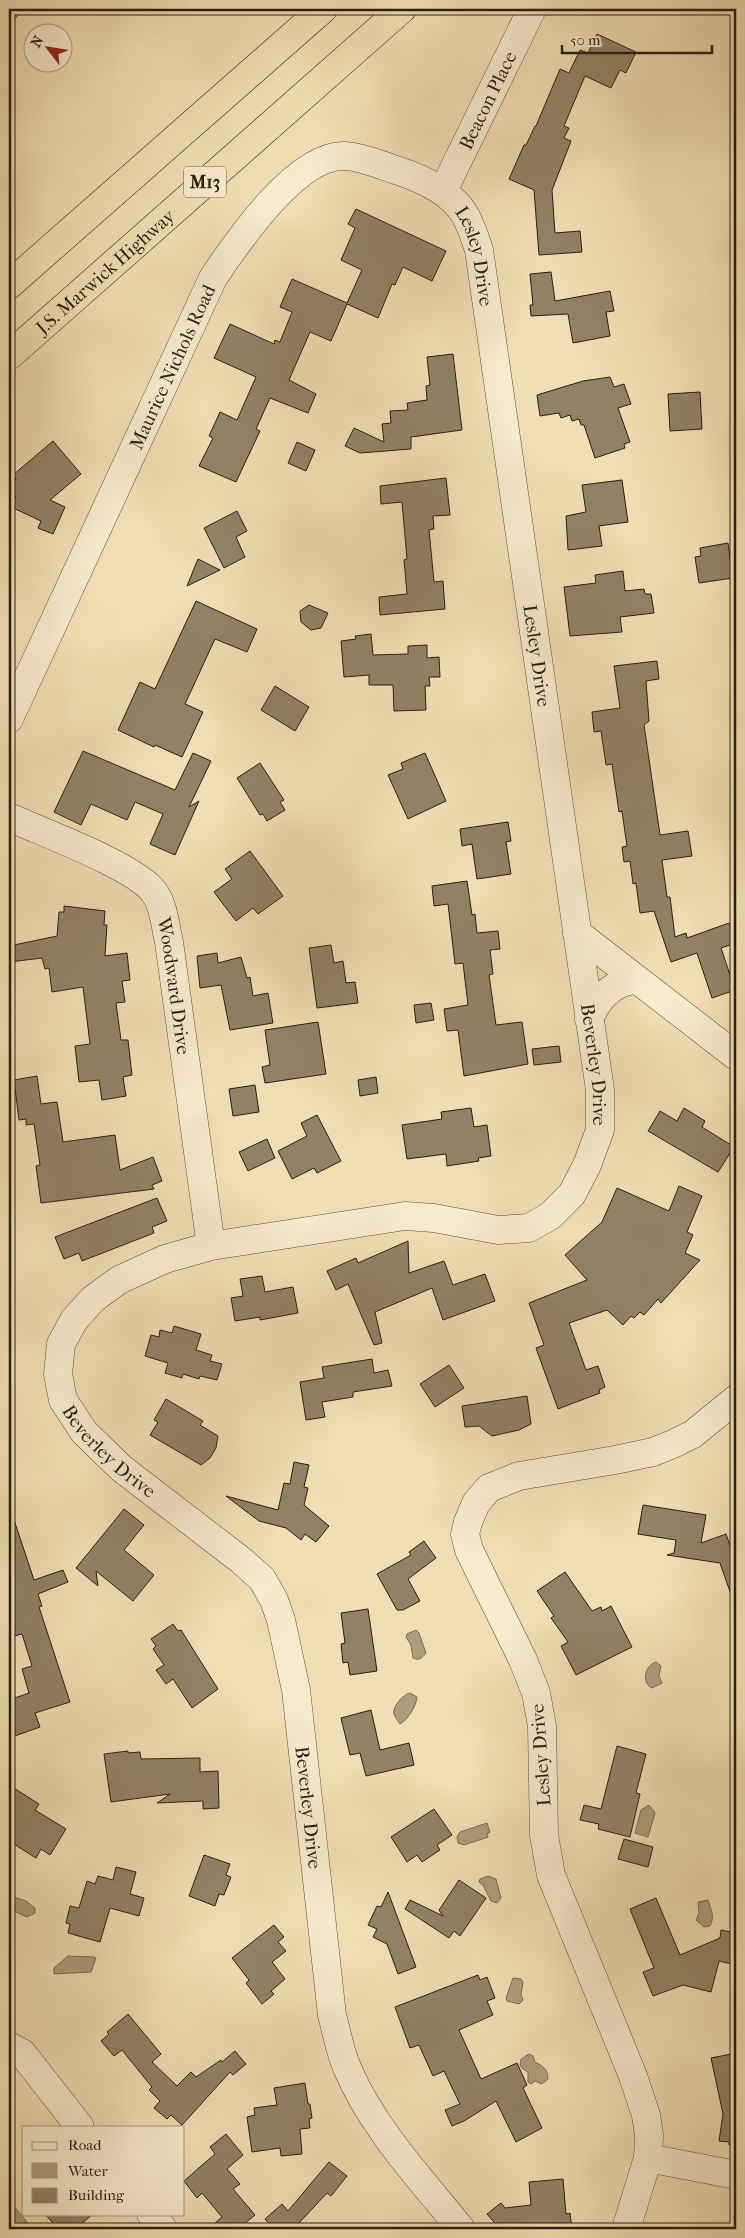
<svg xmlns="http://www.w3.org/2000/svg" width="745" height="2238" font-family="'IM FELL French Canon',serif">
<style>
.water{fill:#ad9d7d;stroke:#776a53}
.building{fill:#918267;stroke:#271e13}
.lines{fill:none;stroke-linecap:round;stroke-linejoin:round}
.minor-casing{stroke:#5a4e3b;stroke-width:29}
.highway-casing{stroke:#271e13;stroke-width:29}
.minor{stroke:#f7eace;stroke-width:28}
.highway{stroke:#f2deb4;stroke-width:28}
.rail-casing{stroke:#271e13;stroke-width:5.5}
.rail{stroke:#f7eace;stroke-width:4;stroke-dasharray:11;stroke-linecap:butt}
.labels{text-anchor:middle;stroke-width:4;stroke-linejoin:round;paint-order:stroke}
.shield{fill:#f7eace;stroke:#655b4b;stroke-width:1}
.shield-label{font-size:18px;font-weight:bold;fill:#271e13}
.street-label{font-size:19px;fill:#271e13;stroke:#f7eace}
</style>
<rect width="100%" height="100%" fill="#f2deb4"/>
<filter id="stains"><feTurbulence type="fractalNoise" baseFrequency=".004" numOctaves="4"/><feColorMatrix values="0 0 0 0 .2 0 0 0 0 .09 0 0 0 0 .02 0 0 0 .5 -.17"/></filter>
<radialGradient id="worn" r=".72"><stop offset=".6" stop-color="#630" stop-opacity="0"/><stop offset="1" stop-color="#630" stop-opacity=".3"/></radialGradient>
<path class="water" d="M 416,1630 L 419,1633 L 426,1653 C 422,1658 419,1661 413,1658 L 411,1645 L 406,1637 L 407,1634 Z
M 656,1662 L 661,1666 L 659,1676 L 662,1683 L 652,1688 C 641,1683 645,1665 656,1662 Z
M 410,1693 L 417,1697 C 417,1705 407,1721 400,1724 C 398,1721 395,1717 394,1714 C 392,1706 404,1694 410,1693 Z
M 649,1805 L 655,1813 L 648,1837 L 635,1833 L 641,1810 Z
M 487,1823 L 490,1832 L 487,1834 L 488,1837 L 464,1845 L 458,1843 L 457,1837 L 460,1832 Z
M 488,1876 L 496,1879 L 501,1898 L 497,1903 L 491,1901 L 483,1885 L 479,1882 L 480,1879 Z
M 13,1897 L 26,1901 L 35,1908 L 35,1913 L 27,1917 L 9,1909 L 9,1898 Z
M 708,1900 C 711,1909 715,1917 710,1926 L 704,1927 L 696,1920 L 699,1913 L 698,1902 Z
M 68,1956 L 94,1957 L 96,1958 L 91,1972 L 54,1974 L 54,1968 Z
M 513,1978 L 521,1979 L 523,1982 L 521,1995 L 523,2000 L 519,2004 L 507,2001 L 506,1998 Z
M 529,2054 L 533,2056 L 535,2062 C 543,2066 548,2069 548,2079 L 542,2084 L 535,2081 L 531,2084 L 528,2082 L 528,2072 L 523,2069 L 520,2065 L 521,2059 Z
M 13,2205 L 32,2228 L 31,2229 L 15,2229 L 9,2221 L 9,2206 Z"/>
<path class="building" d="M 597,34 L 636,52 L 626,73 L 620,70 L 611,88 L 585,76 L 564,126 L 569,128 L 564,138 L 571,141 L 552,190 L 555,233 L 580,231 L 582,252 L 539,255 L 534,190 L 509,179 L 524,145 L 526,145 L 535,126 L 536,126 L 560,69 L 569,73 L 580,50 L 588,53 Z
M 356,209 L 446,251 L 432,281 L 403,267 L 395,285 L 392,284 L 378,318 L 347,304 L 331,341 L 310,332 L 289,380 L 316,394 L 308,413 L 270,398 L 256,429 L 260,431 L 236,482 L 199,466 L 213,438 L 209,436 L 220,412 L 237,420 L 256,377 L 214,358 L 230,324 L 274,344 L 275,340 L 280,342 L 292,312 L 280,307 L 292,279 L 347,303 L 362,270 L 341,260 L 355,228 L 348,224 Z
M 551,272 L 555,301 L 610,291 L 614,311 L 606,312 L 610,336 L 573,343 L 568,314 L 531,316 L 530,305 L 533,305 L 530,274 Z
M 453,354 L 462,430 L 411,437 L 411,449 L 360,453 L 345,446 L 354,428 L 384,442 L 382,424 L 391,423 L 390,411 L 408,410 L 407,403 L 427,400 L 426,386 L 430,385 L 427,357 Z
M 610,377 L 614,387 L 624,384 L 631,404 L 618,408 L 630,442 L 624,444 L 625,448 L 595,458 L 584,425 L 581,425 L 579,419 L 572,421 L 570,415 L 561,418 L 559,413 L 540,416 L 537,395 L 583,381 Z
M 700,392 L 702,429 L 670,431 L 668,394 Z
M 53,441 L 81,474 L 50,500 L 65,507 L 53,534 L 38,528 L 41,521 L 9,506 L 9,503 L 16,497 L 9,489 L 9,486 L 16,479 L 13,475 Z
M 297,442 L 315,450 L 306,471 L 288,463 Z
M 446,478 L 450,515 L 433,516 L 434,529 L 429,530 L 434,582 L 443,581 L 445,609 L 380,615 L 379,597 L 407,594 L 404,560 L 407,559 L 402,502 L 381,504 L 380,486 Z
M 622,480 L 628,522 L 599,526 L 602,546 L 568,550 L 566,516 L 586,512 L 582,485 Z
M 237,511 L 247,531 L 236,537 L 245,557 L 224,568 L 204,528 Z
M 728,543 L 733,578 L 699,583 L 695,557 L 701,556 L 700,548 Z
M 198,559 L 220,570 L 187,586 Z
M 623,571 L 625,591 L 644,589 L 645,594 L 651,594 L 654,613 L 620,617 L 622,632 L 570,636 L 564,587 L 596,583 L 595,575 Z
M 196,601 L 257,629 L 247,652 L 215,639 L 185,704 L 203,712 L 182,757 L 155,745 L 154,747 L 118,730 L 140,682 L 155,689 Z
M 309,605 L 328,613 L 321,628 L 311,630 L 301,622 L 300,611 Z
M 371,634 L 373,655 L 408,654 L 408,646 L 427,645 L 427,658 L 439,657 L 440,677 L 429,677 L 430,686 L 425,686 L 426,710 L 394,711 L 393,685 L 369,685 L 369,675 L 344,677 L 341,641 L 356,639 L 355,636 Z
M 657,661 L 659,679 L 646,681 L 649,721 L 644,725 L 660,835 L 688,831 L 692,856 L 662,860 L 667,897 L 670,897 L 675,937 L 686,933 L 687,938 L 729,923 L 736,943 L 721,948 L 735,990 L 712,998 L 697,953 L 671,962 L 654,911 L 640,913 L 636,883 L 633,884 L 630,861 L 624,862 L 622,847 L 627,846 L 622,811 L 619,812 L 612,764 L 606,765 L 601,731 L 594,732 L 592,712 L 620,708 L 614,666 Z
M 275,686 L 309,707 L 295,731 L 261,710 Z
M 83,751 L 175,790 L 193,753 L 211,761 L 189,807 L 199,801 L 175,855 L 150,844 L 163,814 L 135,802 L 127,820 L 91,804 L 81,825 L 54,812 Z
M 425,753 L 446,801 L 408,819 L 388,775 L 403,769 L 401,763 Z
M 260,763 L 284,800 L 280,802 L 285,810 L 267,821 L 263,814 L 260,815 L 237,778 Z
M 508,822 L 511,841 L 506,842 L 511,874 L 477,879 L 472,844 L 462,846 L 460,829 Z
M 250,851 L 283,896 L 258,914 L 253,908 L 236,921 L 214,892 L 232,879 L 225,869 Z
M 467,881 L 472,915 L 475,914 L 477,933 L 498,931 L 500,949 L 490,950 L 493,974 L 489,975 L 496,1025 L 522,1022 L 528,1064 L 464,1076 L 458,1030 L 447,1031 L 444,1009 L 468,1005 L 463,963 L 455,964 L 448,904 L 434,906 L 432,886 Z
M 64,906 L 105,911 L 104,925 L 107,925 L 105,956 L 127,953 L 130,980 L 122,981 L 125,1002 L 116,1003 L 121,1040 L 128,1040 L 132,1075 L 123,1077 L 126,1096 L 102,1100 L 99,1080 L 79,1082 L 75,1046 L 90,1044 L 83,987 L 52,992 L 49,968 L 45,969 L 42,958 L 9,962 L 9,946 L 57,936 L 59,912 L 64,912 Z
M 331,945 L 334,963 L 343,961 L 346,983 L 355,982 L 358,1003 L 317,1008 L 309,948 Z
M 217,953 L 218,963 L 241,957 L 247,978 L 250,977 L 253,996 L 268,993 L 273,1023 L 230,1030 L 221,985 L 200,988 L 197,956 Z
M 431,1003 L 434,1020 L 416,1023 L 414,1005 Z
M 318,1022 L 326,1074 L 265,1083 L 262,1067 L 270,1065 L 265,1030 Z
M 559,1046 L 561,1062 L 534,1065 L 532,1049 Z
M 37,1076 L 41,1104 L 57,1102 L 63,1142 L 115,1135 L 120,1170 L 153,1157 L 162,1181 L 152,1185 L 154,1189 L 41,1203 L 36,1166 L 40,1165 L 34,1124 L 26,1125 L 26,1119 L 19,1120 L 14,1080 Z
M 376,1077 L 378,1093 L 360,1096 L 358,1080 Z
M 255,1085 L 259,1112 L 233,1116 L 229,1089 Z
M 471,1108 L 474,1127 L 487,1125 L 491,1156 L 478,1158 L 479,1161 L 447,1166 L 446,1154 L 407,1159 L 402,1125 L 442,1119 L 441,1112 Z
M 684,1108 L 705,1121 L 702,1127 L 734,1147 L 718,1172 L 648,1131 L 660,1111 L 677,1121 Z
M 317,1115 L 341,1161 L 317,1173 L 314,1168 L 292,1179 L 278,1151 L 307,1136 L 301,1123 Z
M 267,1139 L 275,1158 L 248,1171 L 239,1152 Z
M 679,1186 L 702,1196 L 687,1232 L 693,1235 L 685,1253 L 700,1260 L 661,1303 L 658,1299 L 644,1315 L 640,1312 L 634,1318 L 631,1316 L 623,1325 L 607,1310 L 569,1323 L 586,1370 L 598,1366 L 605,1387 L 599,1390 L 600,1393 L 558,1409 L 536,1348 L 544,1345 L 529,1303 L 587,1280 L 565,1255 L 602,1222 L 617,1188 L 669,1211 Z
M 157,1198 L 167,1221 L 152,1227 L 154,1233 L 82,1261 L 79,1253 L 64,1259 L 55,1237 Z
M 408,1241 L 409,1273 L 444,1261 L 453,1285 L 485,1274 L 495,1301 L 443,1320 L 432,1288 L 375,1312 L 382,1343 L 374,1345 L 348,1284 L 336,1290 L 327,1271 L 356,1258 L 358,1263 Z
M 262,1276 L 265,1292 L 293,1287 L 298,1313 L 260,1320 L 260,1317 L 235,1321 L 231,1298 L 243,1296 L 240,1279 Z
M 174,1326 L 201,1334 L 196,1350 L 212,1355 L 210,1361 L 222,1364 L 217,1380 L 200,1376 L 199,1379 L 183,1374 L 182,1378 L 165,1373 L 168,1363 L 145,1356 L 151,1335 L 159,1337 L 160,1330 L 172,1333 Z
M 372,1359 L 374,1373 L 388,1370 L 392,1386 L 353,1392 L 353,1397 L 322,1402 L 325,1417 L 306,1420 L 300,1382 L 324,1378 L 322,1367 Z
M 449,1365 L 464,1388 L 435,1407 L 420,1384 Z
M 527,1396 L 531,1424 L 519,1430 L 492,1436 L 479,1426 L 465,1427 L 462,1406 Z
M 166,1399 L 203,1421 L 200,1425 L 218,1436 L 216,1448 L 210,1458 L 201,1465 L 150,1435 L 158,1422 L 154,1420 Z
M 294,1462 L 309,1465 L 304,1487 L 308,1488 L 304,1505 L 329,1526 L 316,1542 L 305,1534 L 301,1540 L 286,1528 L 259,1521 L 226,1496 L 278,1510 L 284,1483 L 290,1484 Z
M 643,1505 L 706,1515 L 701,1543 L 726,1534 L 736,1563 L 736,1603 L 734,1603 L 720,1563 L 667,1555 L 674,1553 L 676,1540 L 638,1534 Z
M 124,1509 L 144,1525 L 124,1550 L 154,1575 L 133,1601 L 96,1571 L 98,1586 L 76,1568 Z
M 12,1514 L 34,1580 L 63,1570 L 68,1582 L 38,1594 L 42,1606 L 39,1607 L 70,1702 L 35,1713 L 40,1727 L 9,1738 L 9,1700 L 29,1693 L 22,1669 L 32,1666 L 22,1634 L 14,1636 L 9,1621 L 9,1515 Z
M 424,1541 L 436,1558 L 408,1579 L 420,1601 L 403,1610 L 397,1610 L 377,1574 L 411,1555 L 409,1552 Z
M 565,1572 L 592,1611 L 601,1607 L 602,1611 L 611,1606 L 632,1647 L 576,1675 L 561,1646 L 568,1642 L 551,1618 L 554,1616 L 537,1591 Z
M 368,1609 L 377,1671 L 350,1675 L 348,1662 L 343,1663 L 341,1644 L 345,1643 L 341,1613 Z
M 173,1624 L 178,1631 L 181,1630 L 218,1689 L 192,1708 L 173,1679 L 166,1684 L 156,1670 L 164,1665 L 153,1649 L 156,1646 L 151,1639 Z
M 371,1710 L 380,1750 L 409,1743 L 414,1765 L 366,1776 L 360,1753 L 350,1755 L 341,1718 Z
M 617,1746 L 646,1754 L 636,1793 L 640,1794 L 630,1837 L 598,1829 L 599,1824 L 580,1820 L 584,1805 L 601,1809 Z
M 128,1751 L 128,1753 L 140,1752 L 141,1759 L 200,1758 L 200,1772 L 218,1771 L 219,1808 L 203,1809 L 203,1801 L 157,1803 L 170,1794 L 111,1802 L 104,1754 Z
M 9,1785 L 39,1804 L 35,1810 L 66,1829 L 50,1855 L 41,1849 L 36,1858 L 9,1841 Z
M 434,1809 L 452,1835 L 437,1845 L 440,1850 L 422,1862 L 417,1855 L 407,1862 L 391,1837 Z
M 624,1839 L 653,1847 L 648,1867 L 618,1859 Z
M 204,1855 L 230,1864 L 226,1875 L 231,1877 L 224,1895 L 219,1894 L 215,1906 L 189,1896 Z
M 116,1867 L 136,1872 L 130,1894 L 144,1898 L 139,1916 L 110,1908 L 100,1942 L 68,1933 L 70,1924 L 66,1923 L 70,1906 L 79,1908 L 87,1881 L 95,1884 L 98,1876 L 113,1880 Z
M 459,1880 L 486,1898 L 460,1936 L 454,1931 L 449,1938 L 405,1909 L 410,1900 L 443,1916 L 439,1910 Z
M 388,1892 L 416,1967 L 398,1974 L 387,1944 L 373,1937 L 377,1929 L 368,1925 L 377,1906 L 381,1907 Z
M 656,1898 L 680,1955 L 720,1938 L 721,1930 L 736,1933 L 736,1965 L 719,1961 L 711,1992 L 683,1985 L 653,1996 L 643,1972 L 654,1968 L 630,1909 Z
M 274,1925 L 284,1937 L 278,1942 L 286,1951 L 272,1962 L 285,1979 L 271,1991 L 274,1994 L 262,2004 L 246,1983 L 249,1980 L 232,1958 Z
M 478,1975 L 480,1980 L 487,1977 L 495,1998 L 487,2001 L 493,2015 L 459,2030 L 481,2079 L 517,2063 L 527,2085 L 523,2088 L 542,2128 L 516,2142 L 496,2101 L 464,2121 L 452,2126 L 445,2110 L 460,2104 L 444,2071 L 433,2076 L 419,2045 L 410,2048 L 395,2007 Z
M 128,2014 L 161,2054 L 152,2062 L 177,2086 L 191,2072 L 196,2077 L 221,2060 L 222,2062 L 235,2051 L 246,2064 L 233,2075 L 230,2072 L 182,2125 L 171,2115 L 167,2119 L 154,2108 L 160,2101 L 149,2090 L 152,2087 L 122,2050 L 114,2056 L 101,2041 L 109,2034 L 107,2032 Z
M 736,2053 L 736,2144 L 729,2145 L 729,2142 L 719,2141 L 723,2114 L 711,2058 Z
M 305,2083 L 308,2104 L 310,2104 L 312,2118 L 309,2119 L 310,2128 L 300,2129 L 302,2154 L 281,2156 L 280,2148 L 252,2152 L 247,2117 L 255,2115 L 254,2108 L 277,2105 L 274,2088 Z
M 226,2134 L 243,2155 L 227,2169 L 240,2184 L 233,2189 L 255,2215 L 238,2229 L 208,2229 L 222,2217 L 202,2193 L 197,2198 L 184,2181 L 215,2154 L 210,2147 Z
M 329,2162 L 347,2176 L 331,2196 L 327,2193 L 299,2223 L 305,2229 L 274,2229 L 265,2219 L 282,2204 L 288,2211 Z
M 563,2179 L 566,2214 L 570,2213 L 572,2229 L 500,2229 L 487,2214 L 501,2203 L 505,2208 L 531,2205 L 529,2182 Z
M 45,2214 L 93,2214 L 75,2229 L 58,2229 Z"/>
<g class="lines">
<defs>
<g id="minor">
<path id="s1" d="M 443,191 L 532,9"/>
<path id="s2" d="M 9,719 L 213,278 C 237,242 297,154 345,156 C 362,157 381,165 396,170 C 421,178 451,191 465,215 C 471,225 475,238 479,250 L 600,1090 L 600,1130 L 587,1165 L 572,1194 L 550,1216 L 529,1228 L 498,1230 L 434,1218 L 405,1216 L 211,1246 L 165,1259 L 119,1280 L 93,1299 L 74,1320 L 61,1344 L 58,1374 L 63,1400 L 84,1432 L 121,1468 L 242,1561 L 262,1579 L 274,1600 L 281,1620 L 296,1690 L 332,2015 C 337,2033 340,2053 348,2070 C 374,2130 421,2179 461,2229"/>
<path id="s3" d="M 9,817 C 41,832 135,866 154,892 C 164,906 165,925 169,942 L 211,1246"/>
<path d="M 577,933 L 736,1056"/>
<path d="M 589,1019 C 598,998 614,981 637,980"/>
<path d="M 9,2046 L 22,2053 L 80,2127"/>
<path d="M 648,2158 L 736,2175"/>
<path d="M 151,2214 L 163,2229"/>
<path d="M 626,2229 L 648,2158 L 649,2135 L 646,2115 L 633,2076 L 551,1875 L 544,1835 L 542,1726 L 536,1693 L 523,1660 L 469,1550 L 465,1534 L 468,1522 L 476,1503 L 489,1488 L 519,1476 L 615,1460 L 653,1452 L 673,1444 L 693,1434 L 736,1399"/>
</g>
<g id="highway">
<path d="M 9,285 L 323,9"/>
<path id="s4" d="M 9,356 L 402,9"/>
</g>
</defs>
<use href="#minor" class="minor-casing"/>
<use href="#highway" class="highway-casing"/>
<use href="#minor" class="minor"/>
<use href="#highway" class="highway"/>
<defs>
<path id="rail" d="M 9,22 L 20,9"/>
</defs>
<use href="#rail" class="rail-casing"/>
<use href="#rail" class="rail"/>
</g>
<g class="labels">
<rect class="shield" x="184" y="166.5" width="42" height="31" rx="4"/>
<g class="shield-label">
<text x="205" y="188">M13</text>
</g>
<g class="street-label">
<text dy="7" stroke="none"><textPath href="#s1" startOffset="101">Beacon Place</textPath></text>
<text dy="7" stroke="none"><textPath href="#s2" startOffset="851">Lesley Drive</textPath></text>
<text dy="7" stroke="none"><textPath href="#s4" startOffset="128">J.S. Marwick Highway</textPath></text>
<text dy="7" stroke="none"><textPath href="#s2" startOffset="388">Maurice Nichols Road</textPath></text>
<text dy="7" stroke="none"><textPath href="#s2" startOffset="1256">Lesley Drive</textPath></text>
<text dy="7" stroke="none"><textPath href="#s3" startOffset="261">Woodward Drive</textPath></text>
<text dy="7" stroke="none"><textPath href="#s2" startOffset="1669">Beverley Drive</textPath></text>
<text dy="7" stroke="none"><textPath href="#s2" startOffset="2494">Beverley Drive</textPath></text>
<text transform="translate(540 1755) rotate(-94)" y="7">Lesley Drive</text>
<text dy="7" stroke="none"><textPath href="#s2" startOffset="2929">Beverley Drive</textPath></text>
</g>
</g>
<rect width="745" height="2238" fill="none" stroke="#f2deb4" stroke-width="30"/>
<rect x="10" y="10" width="725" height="2218" fill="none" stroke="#271e13" stroke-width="2.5"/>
<rect x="15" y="15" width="715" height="2208" fill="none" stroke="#271e13"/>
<rect x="22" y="2126" width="162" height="90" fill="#f7eace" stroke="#a49883"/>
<rect x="32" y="2142" width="25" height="8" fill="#f7eace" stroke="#a49883"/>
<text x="68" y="2150" font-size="15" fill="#271e13">Road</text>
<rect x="32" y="2163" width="25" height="15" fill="#ad9d7d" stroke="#a49883"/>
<text x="68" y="2176" font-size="15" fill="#271e13">Water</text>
<rect x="32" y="2188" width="25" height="15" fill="#918267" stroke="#a49883"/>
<text x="68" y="2200" font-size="15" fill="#271e13">Building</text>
<g transform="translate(48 48) rotate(301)"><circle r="24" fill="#f7eace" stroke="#a49883"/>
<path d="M0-4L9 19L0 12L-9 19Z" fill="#8f2418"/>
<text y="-8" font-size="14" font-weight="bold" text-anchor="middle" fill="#271e13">N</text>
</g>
<path d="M562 45v8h150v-8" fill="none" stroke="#271e13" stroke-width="2.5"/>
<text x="570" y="45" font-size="15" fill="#271e13" stroke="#f7eace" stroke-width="4" paint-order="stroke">50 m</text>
<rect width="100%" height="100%" filter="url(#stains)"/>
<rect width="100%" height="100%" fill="url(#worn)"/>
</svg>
